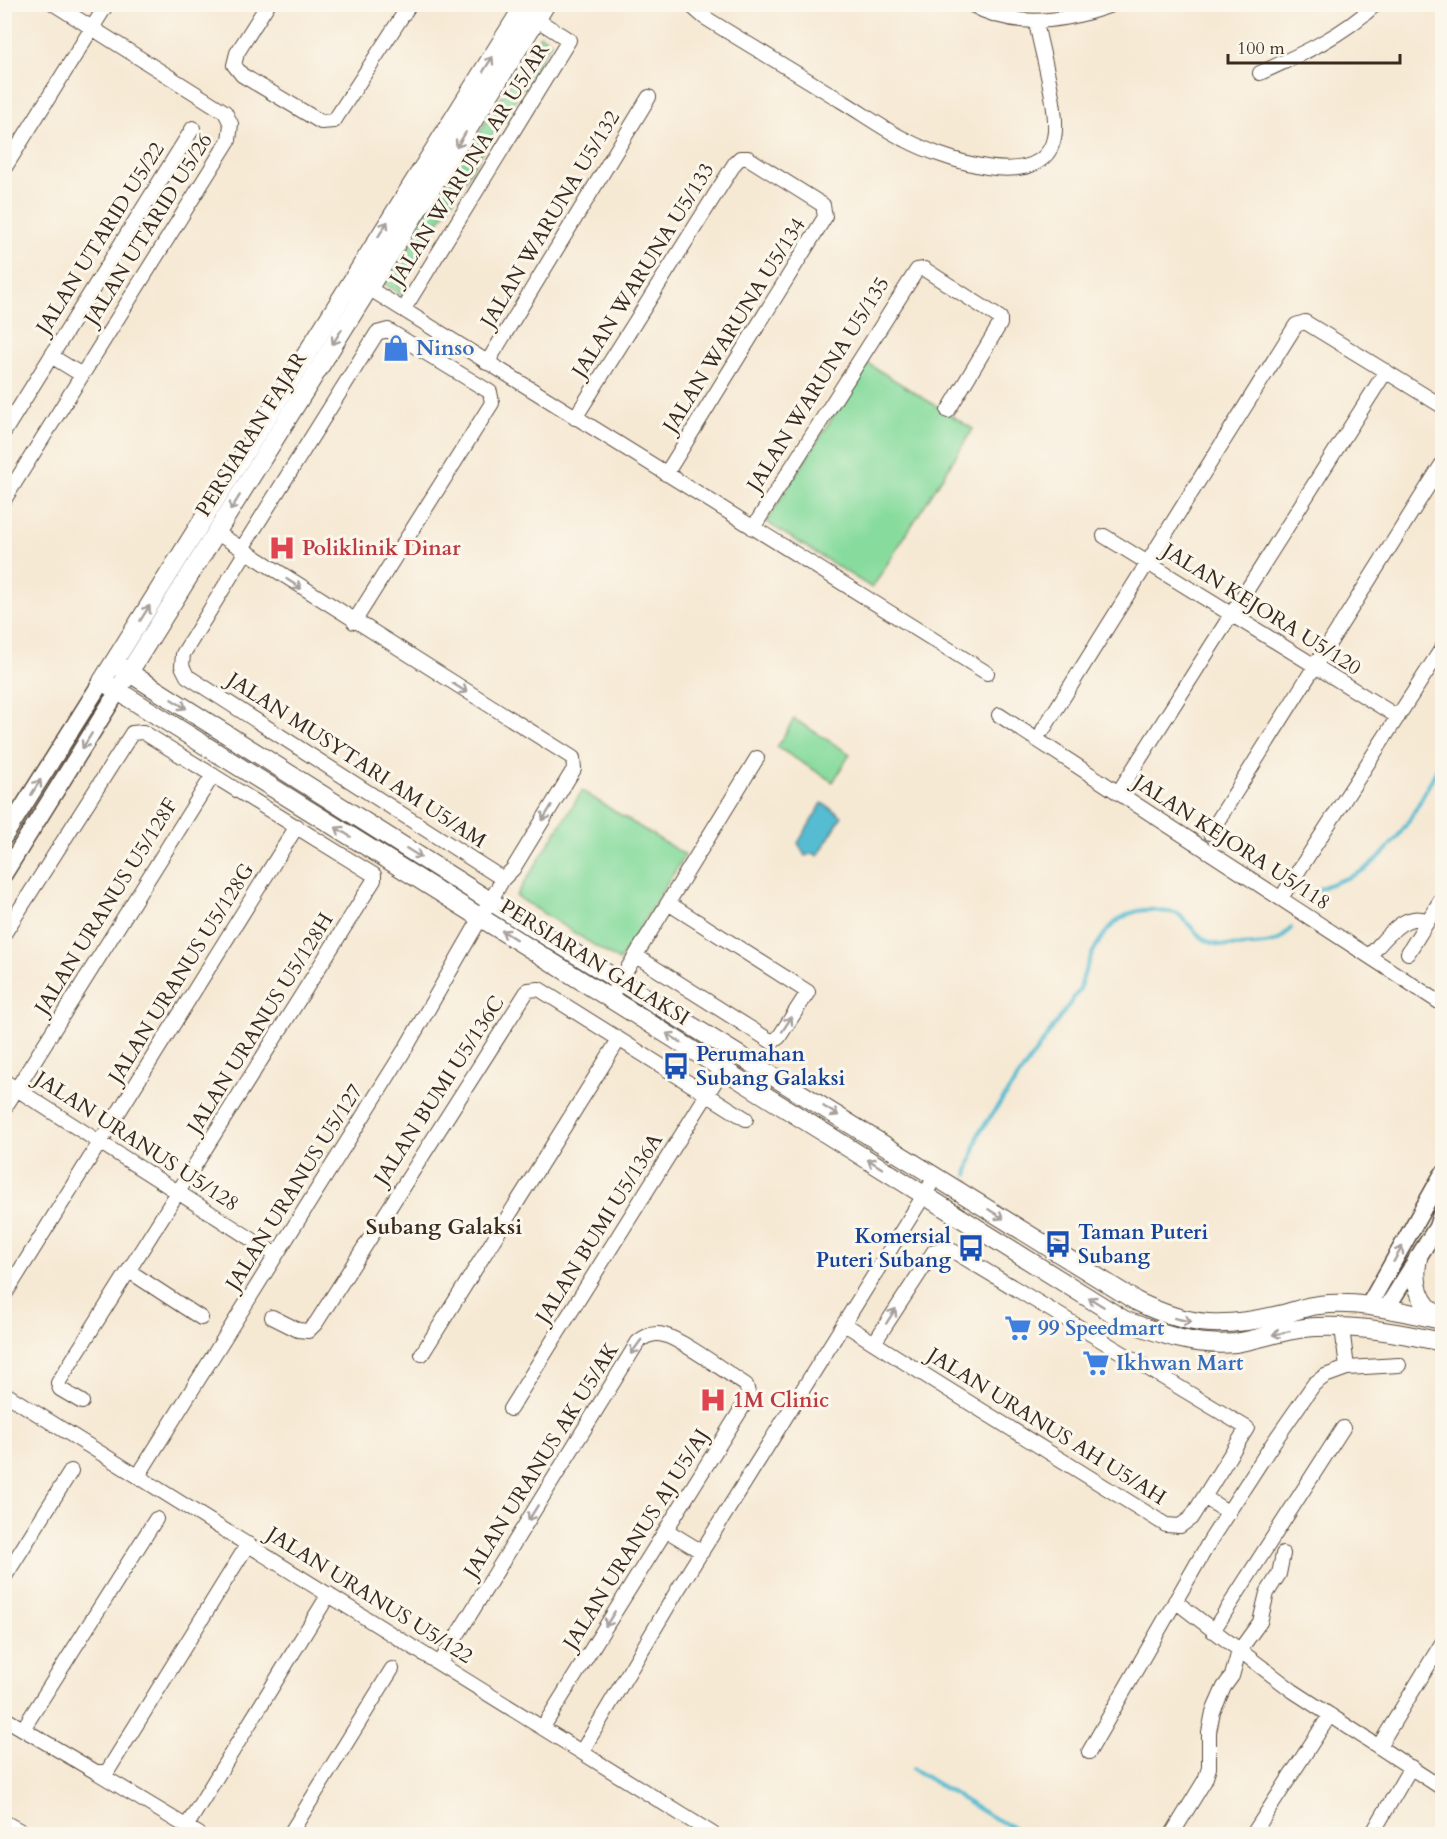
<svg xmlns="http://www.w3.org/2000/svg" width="1447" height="1839" font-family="Cardo,serif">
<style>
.green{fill:#87db9d;stroke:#61825e;stroke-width:1.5}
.water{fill:#54bcd1;stroke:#487378;stroke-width:1.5}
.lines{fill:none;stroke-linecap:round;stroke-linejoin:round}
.stream{stroke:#54bcd1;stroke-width:4}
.minor-casing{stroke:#574739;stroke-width:16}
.tertiary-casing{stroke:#574739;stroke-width:19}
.secondary-casing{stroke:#574739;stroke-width:20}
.minor{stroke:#fff;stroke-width:14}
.tertiary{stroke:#fff;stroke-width:16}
.secondary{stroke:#fff;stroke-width:18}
.oneway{stroke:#a79f9a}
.labels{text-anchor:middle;stroke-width:6;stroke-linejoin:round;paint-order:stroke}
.street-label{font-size:21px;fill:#3b2a1e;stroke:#fbf7ec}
.shop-label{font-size:21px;font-weight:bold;fill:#366cbe;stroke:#fbf7ec;text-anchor:start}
.health-label{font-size:21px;font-weight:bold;fill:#be3a42;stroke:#fbf7ec;text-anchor:start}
.transit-label{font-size:21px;font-weight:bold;fill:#164399;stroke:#fbf7ec;text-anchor:start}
.neighbourhood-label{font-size:22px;font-weight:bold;fill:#3b2a1e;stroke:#fbf7ec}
</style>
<rect width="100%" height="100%" fill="#fbf7ec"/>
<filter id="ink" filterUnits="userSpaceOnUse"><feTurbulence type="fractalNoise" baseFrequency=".0167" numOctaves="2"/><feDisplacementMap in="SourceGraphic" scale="12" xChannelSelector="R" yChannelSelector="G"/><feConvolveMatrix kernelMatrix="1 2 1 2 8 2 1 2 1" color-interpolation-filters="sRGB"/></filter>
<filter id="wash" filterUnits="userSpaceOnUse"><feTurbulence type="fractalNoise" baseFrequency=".008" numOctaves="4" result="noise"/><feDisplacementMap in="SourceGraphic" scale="24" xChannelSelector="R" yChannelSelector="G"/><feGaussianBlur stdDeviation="1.35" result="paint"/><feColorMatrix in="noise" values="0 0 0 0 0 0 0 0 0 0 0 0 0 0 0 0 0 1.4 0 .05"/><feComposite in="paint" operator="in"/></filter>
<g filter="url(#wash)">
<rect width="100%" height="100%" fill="#f6e9d4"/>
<path class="green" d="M 540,35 L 551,42 L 399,286 L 406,291 L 403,296 L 382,282 L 459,157 L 475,139 Z
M 867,363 L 973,429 L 872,588 L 766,522 Z
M 794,719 L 850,754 L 833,782 L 777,747 Z
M 582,791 L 685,855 L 619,961 L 516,896 Z"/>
<path class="water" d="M 822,803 L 842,816 L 818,856 L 813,853 L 805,856 L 798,843 Z"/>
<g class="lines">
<path class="stream" d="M 1311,895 C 1327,881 1349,881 1365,869 C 1402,843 1422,798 1442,759
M 967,1175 L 979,1133 L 1080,989 C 1089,950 1114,902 1160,911 C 1165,912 1174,912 1178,914 C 1189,922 1196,936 1209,942 C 1221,948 1265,946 1277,941 C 1283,938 1287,932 1291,928
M 913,1769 L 990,1816 L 1026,1834"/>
</g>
</g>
<g filter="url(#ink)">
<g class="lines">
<defs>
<path id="minor" d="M 268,4 L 237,53 L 234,65 L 242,75 L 321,122 L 334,121 L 410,4
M 689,4 L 704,17 C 749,45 795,72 840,100 C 862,113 883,129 906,140 C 938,157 1042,196 1054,138 C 1060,112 1041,51 1036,22
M 970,4 C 1016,30 1066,22 1114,4
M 1260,73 C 1302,54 1342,36 1376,4
M 4,169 L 107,4
M 362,284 L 987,673
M 404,309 L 569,40 L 528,14
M 51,356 L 82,375
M 487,363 L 649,97
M 575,418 L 735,163 L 740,158 L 748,158 L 823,205 L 825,217 L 666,474
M 4,432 L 193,128
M 4,500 L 229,140 L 231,124 L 225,112 L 54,4
M 753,528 L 917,270 L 924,269 L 1000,318 L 1000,324 L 948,411
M 217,533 L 573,758 L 574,769 L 513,869 L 503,879
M 1104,536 L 1398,717
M 241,550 L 377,333 L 388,330 L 490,392 L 492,403 L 354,622
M 999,715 L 1442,1004
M 1043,730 L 1296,325 L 1305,322 L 1442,406
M 1118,793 L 1386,371
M 1210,833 L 1442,464
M 1281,898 L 1442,648
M 4,934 L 132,733 L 143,732 L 374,875 L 374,880 L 58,1383 L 60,1389 L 82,1402
M 1408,953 L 1442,898
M 636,956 L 772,1042 L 779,1037 L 808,992 L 668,903
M 1369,956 C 1385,940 1403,910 1428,921
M 615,989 L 757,758
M 4,1081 L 276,1255
M 4,1109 L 213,775
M 129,1271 L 201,1318
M 4,1296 L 297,826
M 272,1317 L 298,1330 L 308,1331 L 316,1323 L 528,990 L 539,989 L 746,1119
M 846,1325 C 952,1393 1059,1458 1166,1525 L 1180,1526 L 1191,1518 L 1247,1428 L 953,1251 L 944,1249 L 934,1251 L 874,1343
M 422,1354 L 618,1041
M 1347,1368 L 1399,1365
M 4,1393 L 713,1834
M 510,1409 L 723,1069
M 138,1476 L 407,1046 L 503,879 L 187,676 L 182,666 L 183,654 L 245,553
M 1204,1497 L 1229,1513
M 666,1530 L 702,1552
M 4,1578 L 71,1471
M 1175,1601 L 1293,1691 L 1442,1788
M 1213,1631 L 1343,1428
M 440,1663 L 638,1342 C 646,1335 654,1332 664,1335 C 683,1340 727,1373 746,1385 L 749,1397 L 543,1727
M 4,1718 L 96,1772 L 107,1772 L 248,1544
M 23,1729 L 156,1519
M 1379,1746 L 1442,1643
M 582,1751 L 677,1591 L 936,1176
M 1089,1752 L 1211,1539 L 1273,1443 L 1314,1384 L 1325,1376 L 1347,1368 L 1342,1327
M 96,1772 L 199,1834
M 4,1822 L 26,1834
M 186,1827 L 329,1594
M 290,1834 L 392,1669
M 1172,1834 L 1205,1780 L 1209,1768 L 1209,1732 L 1213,1712 L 1224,1687 L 1232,1676 L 1239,1651 L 1260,1622 L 1267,1593 L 1279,1574 L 1283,1554
M 1253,1834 L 1330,1715
M 1372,1834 L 1411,1767"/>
<path id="tertiary" d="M 4,837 L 102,681
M 4,874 L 118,691
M 1369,1305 L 1442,1175
M 1386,1309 L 1437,1227 L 1442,1211"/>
<path id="secondary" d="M 525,4 L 102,681 L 1124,1320 C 1160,1334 1195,1347 1235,1343 C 1262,1339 1288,1328 1316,1327 C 1358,1325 1401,1333 1442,1342
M 114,663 L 490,901 L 1136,1301 C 1190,1328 1225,1328 1283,1314 C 1295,1311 1307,1306 1319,1305 C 1360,1300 1402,1312 1442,1320
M 123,682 L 546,4
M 1418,1258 C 1413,1282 1419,1306 1442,1318"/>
</defs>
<use href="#minor" class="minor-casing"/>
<use href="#tertiary" class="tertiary-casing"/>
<use href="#secondary" class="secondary-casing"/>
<use href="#minor" class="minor"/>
<use href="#tertiary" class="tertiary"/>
<use href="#secondary" class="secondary"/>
</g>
<defs><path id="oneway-shaft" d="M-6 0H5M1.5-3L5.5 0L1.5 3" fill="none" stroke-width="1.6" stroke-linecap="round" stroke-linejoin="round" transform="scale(1.5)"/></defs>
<g class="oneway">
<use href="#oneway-shaft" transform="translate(488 64) rotate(-58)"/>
<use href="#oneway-shaft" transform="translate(461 140) rotate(122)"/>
<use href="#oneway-shaft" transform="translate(383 229) rotate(-58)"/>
<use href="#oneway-shaft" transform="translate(337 337) rotate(122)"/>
<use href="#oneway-shaft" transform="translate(235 503) rotate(122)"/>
<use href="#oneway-shaft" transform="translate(294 584) rotate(33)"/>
<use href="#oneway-shaft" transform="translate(145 613) rotate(-58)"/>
<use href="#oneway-shaft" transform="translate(460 688) rotate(32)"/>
<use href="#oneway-shaft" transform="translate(179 704) rotate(32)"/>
<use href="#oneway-shaft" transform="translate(87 741) rotate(122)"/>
<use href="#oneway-shaft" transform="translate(36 787) rotate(-58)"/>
<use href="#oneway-shaft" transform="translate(547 813) rotate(121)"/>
<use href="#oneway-shaft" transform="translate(343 832) rotate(-148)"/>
<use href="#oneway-shaft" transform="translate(414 853) rotate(32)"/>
<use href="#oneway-shaft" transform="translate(509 935) rotate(-148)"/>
<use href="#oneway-shaft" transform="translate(787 1024) rotate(-57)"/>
<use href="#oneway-shaft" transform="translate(674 1038) rotate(-148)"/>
<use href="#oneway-shaft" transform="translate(831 1111) rotate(32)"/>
<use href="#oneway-shaft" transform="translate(875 1164) rotate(-148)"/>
<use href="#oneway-shaft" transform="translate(996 1214) rotate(32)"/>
<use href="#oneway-shaft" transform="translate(1398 1254) rotate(-60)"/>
<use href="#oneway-shaft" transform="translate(1096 1302) rotate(-148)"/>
<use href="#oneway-shaft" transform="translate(891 1316) rotate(-57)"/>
<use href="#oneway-shaft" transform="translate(1183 1320) rotate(13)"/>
<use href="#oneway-shaft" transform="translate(1281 1333) rotate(168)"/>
<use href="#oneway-shaft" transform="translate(636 1347) rotate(126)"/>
<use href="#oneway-shaft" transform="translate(533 1513) rotate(122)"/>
<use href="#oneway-shaft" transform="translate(610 1619) rotate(122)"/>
</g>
</g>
<defs>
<symbol id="shop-bare" viewBox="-9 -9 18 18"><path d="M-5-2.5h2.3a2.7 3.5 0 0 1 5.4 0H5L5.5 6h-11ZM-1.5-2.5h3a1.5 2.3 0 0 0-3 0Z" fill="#3f7fe0" stroke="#fbf7ec" stroke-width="2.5" paint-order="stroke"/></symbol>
<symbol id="hospital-bare" viewBox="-9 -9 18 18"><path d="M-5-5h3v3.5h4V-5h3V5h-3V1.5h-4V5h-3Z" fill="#e0444e" stroke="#fbf7ec" stroke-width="2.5" paint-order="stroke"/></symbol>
<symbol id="bus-bare" viewBox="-9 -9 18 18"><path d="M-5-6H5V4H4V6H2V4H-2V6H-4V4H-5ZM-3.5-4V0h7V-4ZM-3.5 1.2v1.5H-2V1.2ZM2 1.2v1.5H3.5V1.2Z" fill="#1a4fb4" stroke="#fbf7ec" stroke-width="2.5" paint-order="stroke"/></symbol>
<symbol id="supermarket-bare" viewBox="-9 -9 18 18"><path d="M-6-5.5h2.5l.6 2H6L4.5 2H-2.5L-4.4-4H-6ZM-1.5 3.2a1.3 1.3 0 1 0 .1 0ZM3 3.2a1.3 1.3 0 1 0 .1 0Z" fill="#3f7fe0" stroke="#fbf7ec" stroke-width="2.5" paint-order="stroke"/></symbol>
</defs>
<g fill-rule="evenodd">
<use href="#shop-bare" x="377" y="329" width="38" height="38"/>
<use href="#hospital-bare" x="263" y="529" width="38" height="38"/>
<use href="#bus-bare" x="657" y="1047" width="38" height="38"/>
<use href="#bus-bare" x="1039" y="1225" width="38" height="38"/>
<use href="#bus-bare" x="952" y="1229" width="38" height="38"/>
<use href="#supermarket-bare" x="999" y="1309" width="38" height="38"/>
<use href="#supermarket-bare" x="1077" y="1344" width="38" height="38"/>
<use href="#hospital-bare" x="694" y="1381" width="38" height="38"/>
</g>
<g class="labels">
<g class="street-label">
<text transform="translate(469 164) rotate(-58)" y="7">JALAN WARUNA AR U5/AR</text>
<text transform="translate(550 219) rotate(-59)" y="7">JALAN WARUNA U5/132</text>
<text transform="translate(148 229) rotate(-58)" y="7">JALAN UTARID U5/26</text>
<text transform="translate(100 238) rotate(-58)" y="7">JALAN UTARID U5/22</text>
<text transform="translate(643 270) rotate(-58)" y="7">JALAN WARUNA U5/133</text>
<text transform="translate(734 325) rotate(-58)" y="7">JALAN WARUNA U5/134</text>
<text transform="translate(818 384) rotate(-58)" y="7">JALAN WARUNA U5/135</text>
<text transform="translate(251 434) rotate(-58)" y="7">PERSIARAN FAJAR</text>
<text transform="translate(1262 609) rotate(32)" y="7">JALAN KEJORA U5/120</text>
<text transform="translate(357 760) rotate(33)" y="7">JALAN MUSYTARI AM U5/AM</text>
<text transform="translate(1232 842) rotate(33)" y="7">JALAN KEJORA U5/118</text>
<text transform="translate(106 906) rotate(-58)" y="7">JALAN URANUS U5/128F</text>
<text transform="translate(595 962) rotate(32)" y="7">PERSIARAN GALAKSI</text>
<text transform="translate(181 973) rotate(-58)" y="7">JALAN URANUS U5/128G</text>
<text transform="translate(260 1023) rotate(-58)" y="7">JALAN URANUS U5/128H</text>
<text transform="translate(439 1090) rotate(-57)" y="7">JALAN BUMI U5/136C</text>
<text transform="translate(137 1141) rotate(33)" y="7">JALAN URANUS U5/128</text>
<text transform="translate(294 1187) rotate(-58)" y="7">JALAN URANUS U5/127</text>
<text transform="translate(599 1228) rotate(-58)" y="7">JALAN BUMI U5/136A</text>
<text transform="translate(1047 1426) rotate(32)" y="7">JALAN URANUS AH U5/AH</text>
<text transform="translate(541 1460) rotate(-58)" y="7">JALAN URANUS AK U5/AK</text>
<text transform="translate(636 1539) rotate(-58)" y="7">JALAN URANUS AJ U5/AJ</text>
<text transform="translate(370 1595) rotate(32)" y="7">JALAN URANUS U5/122</text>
</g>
<g class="shop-label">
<text x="416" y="355">Ninso</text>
<text x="1038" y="1335">99 Speedmart</text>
<text x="1116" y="1370">Ikhwan Mart</text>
</g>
<g class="health-label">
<text x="302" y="555">Poliklinik Dinar</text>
<text x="733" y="1407">1M Clinic</text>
</g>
<g class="transit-label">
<text x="696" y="1061">Perumahan<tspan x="696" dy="24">Subang Galaksi</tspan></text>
<text x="1078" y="1239">Taman Puteri<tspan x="1078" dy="24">Subang</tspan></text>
<text x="951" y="1243" text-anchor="end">Komersial<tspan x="951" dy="24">Puteri Subang</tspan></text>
</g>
<g class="neighbourhood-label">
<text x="444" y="1234">Subang Galaksi</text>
</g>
</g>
<rect width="1447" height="1839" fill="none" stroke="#fbf7ec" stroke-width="24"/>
<path d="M1228 54v9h172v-9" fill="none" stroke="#3b2a1e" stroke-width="3"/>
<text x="1237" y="54" font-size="18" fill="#3b2a1e" stroke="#fbf7ec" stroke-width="4.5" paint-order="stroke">100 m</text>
</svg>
